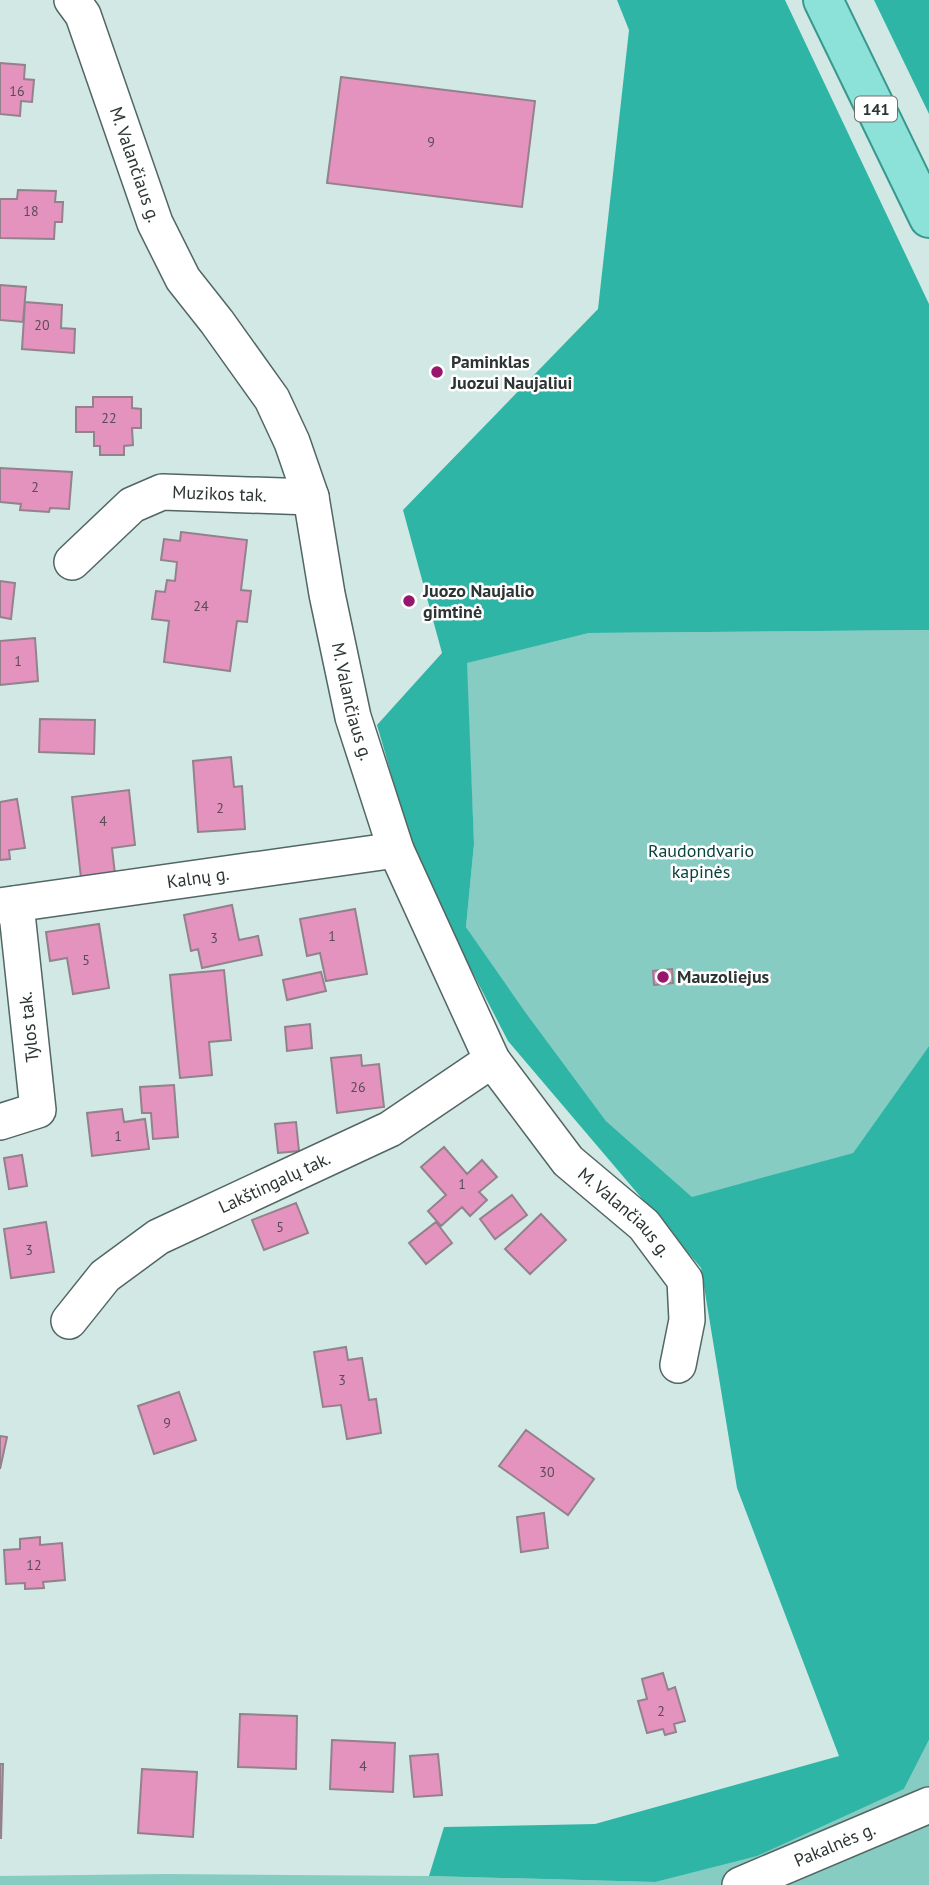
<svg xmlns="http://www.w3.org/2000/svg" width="929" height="1885" font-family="'PT Sans',sans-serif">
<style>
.green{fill:#87ccc2}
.forest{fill:#2fb5a6}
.building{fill:#e492be;stroke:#93828b;stroke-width:2}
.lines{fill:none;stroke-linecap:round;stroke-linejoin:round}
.minor-casing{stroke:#526663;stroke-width:38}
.major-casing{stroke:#38988d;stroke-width:42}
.minor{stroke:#fff;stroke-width:35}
.major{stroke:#8ce2d8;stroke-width:38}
.poi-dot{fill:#98176d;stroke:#fff;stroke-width:2.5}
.labels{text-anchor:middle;stroke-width:5;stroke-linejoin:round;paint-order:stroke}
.number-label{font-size:14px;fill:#5a4c56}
.shield{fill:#fff;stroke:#6b7270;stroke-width:2}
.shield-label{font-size:16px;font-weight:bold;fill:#2c3533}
.street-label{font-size:18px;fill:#2c3533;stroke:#fff}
.poi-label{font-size:18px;font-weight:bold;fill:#2c3533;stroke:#fff;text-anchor:start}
.park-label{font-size:18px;fill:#09433d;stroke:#fff}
</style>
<rect width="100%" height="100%" fill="#d1e8e4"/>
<path class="green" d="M 929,630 L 929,1046 L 853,1153 L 693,1198 L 606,1121 L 526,1013 L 466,927 L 474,844 L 466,663 L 589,633 Z
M 929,1740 L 929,1885 L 0,1885 L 0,1876 L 166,1874 L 429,1876 L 655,1882 L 904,1789 Z"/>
<path class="forest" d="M 617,0 L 785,0 L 929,304 L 929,630 L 589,633 L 467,663 L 474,844 L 466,927 L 526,1013 L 606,1121 L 692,1197 L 853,1153 L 929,1046 L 929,1740 L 904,1789 L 757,1856 L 655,1882 L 429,1876 L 444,1827 L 595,1824 L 839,1756 L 737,1488 L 701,1268 L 508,1041 L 418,867 L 377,725 L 442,653 L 403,510 L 598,309 L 629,30 Z
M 874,0 L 929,0 L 929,114 Z"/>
<path class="building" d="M 0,63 L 25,65 L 24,79 L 34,80 L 32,102 L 21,101 L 20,116 L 0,114 Z
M 341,77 L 535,101 L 522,207 L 327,183 Z
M 18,190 L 56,191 L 55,202 L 63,202 L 62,222 L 55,222 L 54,239 L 0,238 L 0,199 L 17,199 Z
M 0,285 L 26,287 L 23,322 L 0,320 Z
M 25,302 L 62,305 L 61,328 L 75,329 L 74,353 L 22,349 Z
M 93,397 L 132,397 L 132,408 L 141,409 L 141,428 L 132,428 L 133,445 L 124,446 L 124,455 L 100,455 L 100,446 L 94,446 L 94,432 L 76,432 L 76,407 L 93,407 Z
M 0,468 L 72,472 L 69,509 L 50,508 L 49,512 L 20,510 L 21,504 L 0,502 Z
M 181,532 L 247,540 L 241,590 L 251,591 L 247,622 L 237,621 L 230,671 L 164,662 L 169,621 L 152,619 L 156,591 L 165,592 L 167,580 L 175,581 L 177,562 L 161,560 L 164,539 L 180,541 Z
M 0,581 L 15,583 L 11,619 L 0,617 Z
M 35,638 L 38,681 L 0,685 L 0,641 Z
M 40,719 L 95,720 L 94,754 L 39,752 Z
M 231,757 L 234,787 L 242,786 L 245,829 L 198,832 L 193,761 Z
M 129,790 L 135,845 L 112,848 L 115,874 L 81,878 L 72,797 Z
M 17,799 L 25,848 L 9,850 L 10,859 L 0,860 L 0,802 Z
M 232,905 L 239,940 L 258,936 L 262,955 L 202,968 L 198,949 L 191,951 L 184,915 Z
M 355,909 L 367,974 L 326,981 L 320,953 L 307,956 L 300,919 Z
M 99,924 L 109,988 L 73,994 L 67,958 L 50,961 L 46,932 Z
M 672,969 L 673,983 L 654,985 L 653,971 Z
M 224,970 L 231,1040 L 209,1042 L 212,1075 L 180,1078 L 170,975 Z
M 321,972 L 326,991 L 287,1000 L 283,980 Z
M 310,1024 L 312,1048 L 287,1051 L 285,1027 Z
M 361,1055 L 362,1066 L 379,1064 L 384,1107 L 337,1113 L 331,1058 Z
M 174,1085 L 178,1137 L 153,1139 L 151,1113 L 142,1113 L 140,1087 Z
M 122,1109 L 124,1122 L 145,1119 L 149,1149 L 92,1156 L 87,1113 Z
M 296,1122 L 299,1151 L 278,1153 L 275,1124 Z
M 444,1147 L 467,1174 L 482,1160 L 497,1177 L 479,1192 L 487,1200 L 470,1216 L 462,1207 L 441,1226 L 428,1211 L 446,1195 L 421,1167 Z
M 22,1155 L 27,1186 L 9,1189 L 4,1158 Z
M 512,1195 L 527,1215 L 495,1239 L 480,1219 Z
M 296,1203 L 308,1233 L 264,1250 L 252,1220 Z
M 541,1214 L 566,1240 L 530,1274 L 505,1249 Z
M 46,1222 L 54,1272 L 11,1278 L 4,1229 Z
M 436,1222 L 452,1243 L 426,1264 L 409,1243 Z
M 346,1347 L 348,1360 L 362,1358 L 369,1400 L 376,1399 L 381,1433 L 347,1439 L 341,1405 L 323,1407 L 314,1352 Z
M 179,1392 L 196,1440 L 154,1454 L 138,1406 Z
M 526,1430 L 594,1479 L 568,1515 L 499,1466 Z
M 0,1436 L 7,1437 L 0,1469 Z
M 544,1513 L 548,1548 L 521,1552 L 517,1517 Z
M 40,1537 L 40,1545 L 62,1543 L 65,1580 L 43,1582 L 44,1588 L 25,1589 L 25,1583 L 6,1584 L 4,1550 L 20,1549 L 20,1539 Z
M 663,1673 L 668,1690 L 675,1687 L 685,1721 L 674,1724 L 676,1732 L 665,1735 L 663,1729 L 647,1733 L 638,1701 L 647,1699 L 642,1679 Z
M 240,1714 L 297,1716 L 296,1769 L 238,1767 Z
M 332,1740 L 395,1743 L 393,1792 L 330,1789 Z
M 438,1754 L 442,1795 L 414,1797 L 410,1756 Z
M 0,1764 L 3,1764 L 1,1838 L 0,1838 Z
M 142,1769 L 197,1772 L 193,1837 L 138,1833 Z"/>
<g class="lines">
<defs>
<g id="minor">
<path id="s1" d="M 72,0 L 83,15 L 155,223 L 183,279 L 217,322 L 272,399 L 292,442 L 311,497 L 327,594 L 353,717 L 396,850 L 492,1060 L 568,1161 L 644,1225 L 685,1280 L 687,1320 L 678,1365"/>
<path id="s2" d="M 72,562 L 132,505 L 162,492 L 311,497"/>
<path id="s3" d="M 0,906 L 396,850"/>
<path d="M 0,1122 L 38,1110 L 16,904"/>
<path id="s4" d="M 69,1321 L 105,1276 L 158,1237 L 390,1129 L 492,1060"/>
<path id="s5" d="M 740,1885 L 929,1805"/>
</g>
<path id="major" d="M 823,0 L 929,218"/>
</defs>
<use href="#minor" class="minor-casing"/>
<use href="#major" class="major-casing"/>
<use href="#minor" class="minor"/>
<use href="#major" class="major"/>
</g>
<g class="poi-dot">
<circle cx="437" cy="372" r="7"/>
<circle cx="409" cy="601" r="7"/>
<circle cx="663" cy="977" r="7"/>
</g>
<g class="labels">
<g class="number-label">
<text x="17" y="96">16</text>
<text x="431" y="147">9</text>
<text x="31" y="216">18</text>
<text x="42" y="330">20</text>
<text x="109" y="423">22</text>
<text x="35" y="492">2</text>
<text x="201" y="611">24</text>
<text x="18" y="666">1</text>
<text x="220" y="813">2</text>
<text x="103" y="826">4</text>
<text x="332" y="941">1</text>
<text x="214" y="943">3</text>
<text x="86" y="965">5</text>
<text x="358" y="1092">26</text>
<text x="118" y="1141">1</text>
<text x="462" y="1189">1</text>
<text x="280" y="1232">5</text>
<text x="29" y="1255">3</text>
<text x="342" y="1385">3</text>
<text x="167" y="1428">9</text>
<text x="547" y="1477">30</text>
<text x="34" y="1570">12</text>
<text x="661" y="1716">2</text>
<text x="363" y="1771">4</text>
</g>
<rect class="shield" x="855" y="96.5" width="42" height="25" rx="5"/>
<g class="shield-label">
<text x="876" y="115">141</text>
</g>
<g class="street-label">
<text dy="6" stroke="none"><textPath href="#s1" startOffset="177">M. Valančiaus g.</textPath></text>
<text dy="6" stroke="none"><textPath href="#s2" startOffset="173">Muzikos tak.</textPath></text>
<text dy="6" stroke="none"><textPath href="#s1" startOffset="765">M. Valančiaus g.</textPath></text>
<text dy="6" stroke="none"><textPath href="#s3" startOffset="200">Kalnų g.</textPath></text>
<text transform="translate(29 1027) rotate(-96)" y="6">Tylos tak.</text>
<text dy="6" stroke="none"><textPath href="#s4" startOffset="252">Lakštingalų tak.</textPath></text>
<text dy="6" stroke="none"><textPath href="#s1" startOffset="1354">M. Valančiaus g.</textPath></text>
<text dy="6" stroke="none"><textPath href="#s5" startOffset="103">Pakalnės g.</textPath></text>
</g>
<g class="poi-label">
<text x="451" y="368">Paminklas<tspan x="451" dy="21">Juozui Naujaliui</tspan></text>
<text x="423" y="597">Juozo Naujalio<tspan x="423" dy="21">gimtinė</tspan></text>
<text x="677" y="983">Mauzoliejus</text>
</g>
<g class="park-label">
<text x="701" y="857">Raudondvario<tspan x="701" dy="21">kapinės</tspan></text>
</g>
</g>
</svg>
